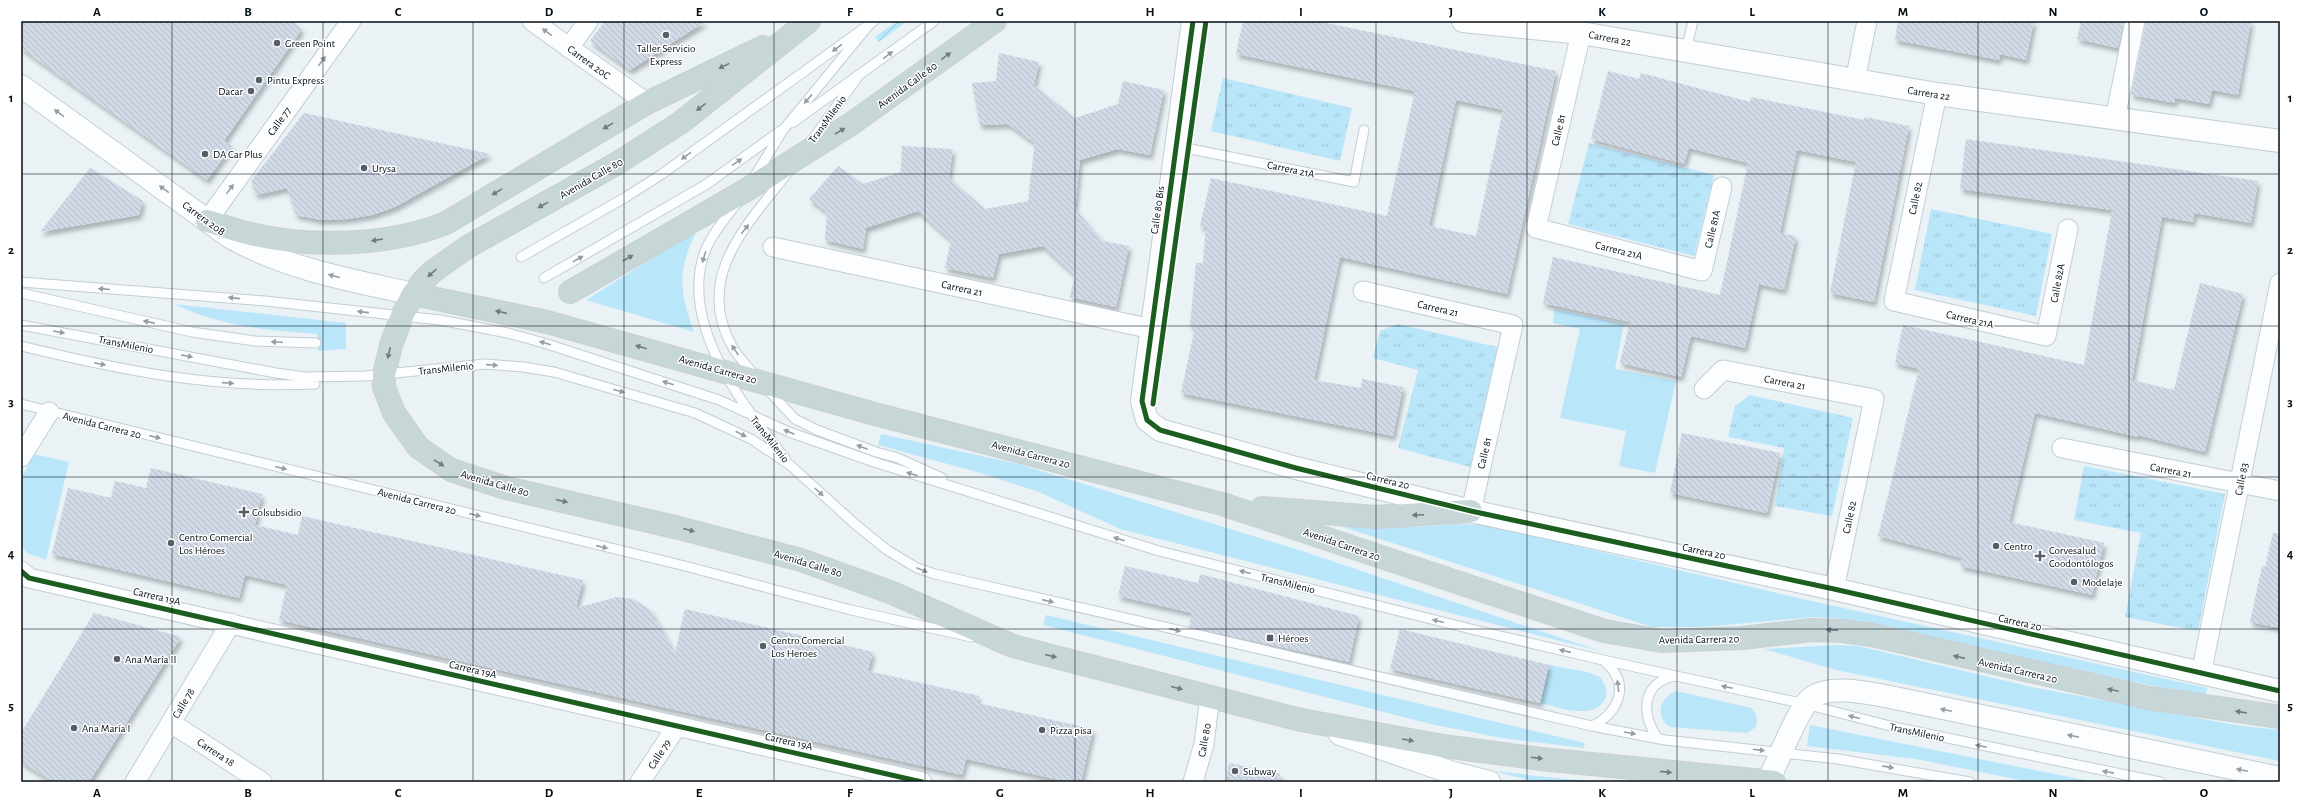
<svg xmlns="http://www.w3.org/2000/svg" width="2301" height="803" font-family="'Alegreya Sans',sans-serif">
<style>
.grass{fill:#bae6fa}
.park{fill:url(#park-tufts)}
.garden{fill:url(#garden-furrows)}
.building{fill:url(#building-back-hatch);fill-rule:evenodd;filter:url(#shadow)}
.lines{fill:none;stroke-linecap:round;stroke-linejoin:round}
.service-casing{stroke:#c3cdd3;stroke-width:11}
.minor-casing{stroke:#c3cdd3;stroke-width:21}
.tertiary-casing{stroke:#c3cdd3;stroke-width:24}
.secondary-casing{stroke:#c3cdd3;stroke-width:24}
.trunk-casing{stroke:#cacfd2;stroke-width:24}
.service{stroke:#fcfdfe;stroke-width:9}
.minor{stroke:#fcfdfe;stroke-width:19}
.tertiary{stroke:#fcfdfe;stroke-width:22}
.secondary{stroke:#fcfdfe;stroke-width:22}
.trunk{stroke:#c7d6d7;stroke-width:22}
.cycleway-casing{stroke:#fff;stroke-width:8}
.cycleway{stroke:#1b5e20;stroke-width:5}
.oneway{fill:#989da1}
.oneway2{fill:#6f7c80}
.grid{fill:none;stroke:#030e15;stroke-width:1;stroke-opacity:0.55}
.poi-dot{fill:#545e64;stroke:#fff;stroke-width:1.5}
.labels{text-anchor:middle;stroke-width:3;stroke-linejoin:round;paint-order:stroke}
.street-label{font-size:11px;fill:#030e15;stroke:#fff}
.poi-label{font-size:11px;fill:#030e15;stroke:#fff;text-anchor:start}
.neatline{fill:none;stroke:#030e15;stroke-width:1.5}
.grid-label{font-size:13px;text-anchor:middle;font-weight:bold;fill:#030e15}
</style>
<defs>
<pattern id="park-tufts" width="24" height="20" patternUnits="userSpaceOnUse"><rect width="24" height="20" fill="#bae6fa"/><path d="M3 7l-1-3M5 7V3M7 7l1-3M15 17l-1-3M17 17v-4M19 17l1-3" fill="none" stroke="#9ec4d5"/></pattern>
<pattern id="garden-furrows" width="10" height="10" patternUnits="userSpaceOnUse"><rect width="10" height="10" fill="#bae6fa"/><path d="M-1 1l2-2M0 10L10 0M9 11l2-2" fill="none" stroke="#9ec4d5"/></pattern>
<pattern id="building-back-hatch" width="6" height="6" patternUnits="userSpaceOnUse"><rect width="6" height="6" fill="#d1dae6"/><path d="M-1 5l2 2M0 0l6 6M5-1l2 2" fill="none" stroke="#b2bac4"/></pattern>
<filter id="shadow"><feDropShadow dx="2.5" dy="4.5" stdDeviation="2" flood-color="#0004"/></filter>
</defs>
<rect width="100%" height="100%" fill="#eaf2f6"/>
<path class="grass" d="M 697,230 C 677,272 679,288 694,332 L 586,300 Z
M 174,304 L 346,323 L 346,349 L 318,351 L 317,334 C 264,330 223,327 174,304 Z
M 1554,309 L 1624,324 L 1615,369 L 1676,381 L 1655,473 L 1619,466 L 1626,431 L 1560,418 L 1580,329 L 1553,323 Z
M 881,434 L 1022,465 L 1299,550 L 1600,651 L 1120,529 L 1039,492 L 977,472 L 878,445 Z
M 34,454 L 69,462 L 46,560 L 27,553 L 21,544 L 21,479 Z
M 1456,524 L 1487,525 L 1798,598 L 2207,688 L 2205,697 L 1835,618 L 1812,617 L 1703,627 L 1652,627 L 1343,527 L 1418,527 Z
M 1046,615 L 1585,743 L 1584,748 L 1502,738 L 1435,725 L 1043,625 Z
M 1837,645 L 1858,646 L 2032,687 L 2235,725 L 2280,730 L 2280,761 L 1836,670 L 1764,649 Z
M 1549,665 L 1587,672 L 1600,677 C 1604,683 1608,690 1606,697 C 1596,722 1558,707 1540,703 Z
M 1676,691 L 1752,708 L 1757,717 L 1756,727 L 1747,733 L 1670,727 C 1654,716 1660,697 1676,691 Z
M 1810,725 L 2094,782 L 2030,782 L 1916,759 L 1807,746 Z
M 1493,771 L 1594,782 L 1536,782 Z"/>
<path class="park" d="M 1223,78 L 1352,108 L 1340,161 L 1211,131 Z
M 1589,143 L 1714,175 L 1694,256 L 1568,224 Z
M 1931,209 L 2052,234 L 2036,316 L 1915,290 Z
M 1398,324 L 1501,348 L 1470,467 L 1398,448 L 1418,370 L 1373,358 L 1380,331 Z
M 1750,395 L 1853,418 L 1832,516 L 1775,506 L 1784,448 L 1728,437 L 1735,406 Z
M 2084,466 L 2225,494 L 2198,631 L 2125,617 L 2141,533 L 2074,520 Z"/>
<path class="garden" d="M 897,21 L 908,21 L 879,42 L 875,37 Z"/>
<path class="building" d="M 21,21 L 292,21 L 302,29 L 224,141 L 232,146 L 207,180 L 21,48 Z
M 605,21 L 706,21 L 630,70 L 590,41 Z
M 1243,21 L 1317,21 L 1556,71 L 1507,294 L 1340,257 L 1314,380 L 1361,388 L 1362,379 L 1403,387 L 1393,436 L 1181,393 L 1195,327 L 1190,326 L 1196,263 L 1203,263 L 1206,228 L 1200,226 L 1211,178 L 1387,216 L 1415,91 L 1236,54 ZM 1456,100 L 1503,110 L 1476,236 L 1429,226 Z
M 1898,21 L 2034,21 L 2026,60 L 2000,54 L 1999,60 L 1895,40 Z
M 2081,21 L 2124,21 L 2118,48 L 2077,39 Z
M 2146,21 L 2251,21 L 2238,95 L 2212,90 L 2209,104 L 2175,98 L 2175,103 L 2131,95 Z
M 999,53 L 1039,62 L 1034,85 L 1075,118 L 1118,104 L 1123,81 L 1164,90 L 1150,155 L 1117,149 L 1080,160 L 1075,209 L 1103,241 L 1129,246 L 1116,307 L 1070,297 L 1075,275 L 1043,246 L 999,254 L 993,278 L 945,268 L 951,240 L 918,211 L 866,228 L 863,249 L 825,240 L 827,212 L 809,199 L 838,166 L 863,184 L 901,172 L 902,146 L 953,149 L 949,178 L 985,209 L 1028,201 L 1035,143 L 1008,124 L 980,125 L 972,83 L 996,81 Z
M 1608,71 L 1639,79 L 1641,73 L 1750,102 L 1751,97 L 1864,120 L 1865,117 L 1909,126 L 1874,302 L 1830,293 L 1856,162 L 1797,150 L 1780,233 L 1796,236 L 1784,290 L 1759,284 L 1745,348 L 1691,336 L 1681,377 L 1620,363 L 1630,322 L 1543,303 L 1553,257 L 1720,295 L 1748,163 L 1689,148 L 1684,164 L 1591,139 Z
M 304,113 L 490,154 L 395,207 L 372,215 L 347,219 L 321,220 L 296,215 L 287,188 L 256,195 L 251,181 Z
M 1966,139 L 2258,181 L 2251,223 L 2194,213 L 2193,222 L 2162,217 L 2132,380 L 2174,390 L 2200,283 L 2243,294 L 2205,452 L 2138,435 L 2138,437 L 2035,413 L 2009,522 L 2104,543 L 2092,595 L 1960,566 L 1962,558 L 1878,536 L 1919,369 L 1895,363 L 1903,325 L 2084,365 L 2112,210 L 1960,189 Z
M 90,168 L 143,201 L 139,215 L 40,232 Z
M 1682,433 L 1780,453 L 1767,513 L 1670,493 Z
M 151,468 L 262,494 L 255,525 L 298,535 L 302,516 L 583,580 L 576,608 L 617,597 L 633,599 L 651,610 L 675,653 L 685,609 L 873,652 L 868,671 L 979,696 L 977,703 L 1093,729 L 1081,782 L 1068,782 L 966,759 L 962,775 L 279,620 L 287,585 L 245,575 L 239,598 L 52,554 L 68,488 L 111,498 L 115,481 L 146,488 Z
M 2273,533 L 2280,534 L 2280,628 L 2250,622 L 2262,566 L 2265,567 Z
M 1125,566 L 1198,583 L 1200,574 L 1359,616 L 1349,662 L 1189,627 L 1192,613 L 1118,596 Z
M 94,613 L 181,637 L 89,782 L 54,782 L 21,762 L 21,733 Z
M 1400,629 L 1549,665 L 1540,703 L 1390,669 Z
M 1229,763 L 1280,774 L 1279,782 L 1226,782 Z"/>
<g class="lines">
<defs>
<path id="service" d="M 1686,51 L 1693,21
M 792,123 L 934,21
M 812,140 L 857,78
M 1176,146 L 1354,182 L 1364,130
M 753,179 L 783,130 L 869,25
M 737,203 C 725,219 709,237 703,257 C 682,328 743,406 785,458
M 521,257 L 626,197 L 662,174 L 874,21
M 544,278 L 707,184 L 780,131
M 21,282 L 265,301 L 440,320 L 508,333 L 544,343 L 719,400 L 789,432 L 874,462 L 1159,551 L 1479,631 L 1603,660 L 1805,704 L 1894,727 L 2160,782
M 21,293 L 192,332 L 255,341 L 316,343
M 21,325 L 276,373 L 305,377 L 366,376 L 485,364 L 523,367 L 554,372 L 695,413 L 751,439 L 790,465 L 855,524 L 887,550 L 917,568 L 935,574 L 1592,726 L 1665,740 L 1838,759 L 1970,782
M 21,346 C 120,370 212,389 315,384
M 756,377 C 749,368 739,358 733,348 C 692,277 749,223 789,171
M 766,388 L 795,419 L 817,430 L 876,452 L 898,458 L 942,478
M 21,404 L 685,566 L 851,610 L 971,637
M 1592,726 C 1620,712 1631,683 1604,661
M 1658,738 C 1640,715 1642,682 1675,676"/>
<path id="minor" d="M 532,21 L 647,103
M 1581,33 L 1536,228 L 1702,271 L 1722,187
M 569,48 L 588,21
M 1855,81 L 1867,21
M 1937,94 L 1894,301 L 2046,336 L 2068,229
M 2115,119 L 2135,21
M 207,221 L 351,21
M 773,247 L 1152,329
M 1363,291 L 1513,325 L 1471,511
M 1704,389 L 1723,370 L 1874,399 L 1834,589
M 2062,448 L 2280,491
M 21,457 L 49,412
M 21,571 L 29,578 L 922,782
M 2201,674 L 2280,283
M 171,723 L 262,782
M 135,782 L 231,623
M 640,782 L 677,726
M 1193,782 L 1204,744 L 1210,696"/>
<path id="tertiary" d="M 1193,21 L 1142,401 L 1147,420 L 1160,430 L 1296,468 L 1471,511 L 1834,589 L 2280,691
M 1463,21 L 1581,33 L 1937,94 L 2280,141
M 21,86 L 230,237 C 287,269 350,280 413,294"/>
<path id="secondary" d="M 1340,734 L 1450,772 L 1489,782
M 1768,782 C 1776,765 1799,707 1811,698 C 1830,684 1868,693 1890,697 L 2280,778"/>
<path id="trunk" d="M 809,21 L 680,123 L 616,164 L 469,246 L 432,272 L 423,281 L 413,294 L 402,316 L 391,345 L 384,375 L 384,387 L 394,413 L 418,447 L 451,470 L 506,488 L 679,528 L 801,560 L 890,592 L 1013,646 L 1301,720 L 1443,746 L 1541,759 L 1774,782
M 207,221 C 221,225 236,231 251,234 C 309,248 390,246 446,223 L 647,103 L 763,47
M 570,292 L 748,189 L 851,124 L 995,21
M 413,294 L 547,322 L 871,413 L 1222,504 L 1604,631 L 1662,641 L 1742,638 L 1811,630 L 1842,631 L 1872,635 L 2149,698 L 2280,717
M 1262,508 L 1375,517 L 1471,511"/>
</defs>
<use href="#service" class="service-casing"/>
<use href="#minor" class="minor-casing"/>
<use href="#tertiary" class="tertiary-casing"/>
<use href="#secondary" class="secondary-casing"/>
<use href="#trunk" class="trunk-casing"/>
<use href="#service" class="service"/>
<use href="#minor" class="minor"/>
<use href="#tertiary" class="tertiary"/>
<use href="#secondary" class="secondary"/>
<use href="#trunk" class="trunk"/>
<defs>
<path id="cycleway" d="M 1193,21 L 1142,401 L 1147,420 L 1160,430 L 1296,468 L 1471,511 L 1834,589 L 2280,691
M 1153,404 L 1206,21
M 21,571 L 29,578 L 922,782"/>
</defs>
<use href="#cycleway" class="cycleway-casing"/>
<use href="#cycleway" class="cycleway"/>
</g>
<defs><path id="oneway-solid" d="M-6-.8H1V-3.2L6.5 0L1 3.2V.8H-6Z"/></defs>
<g class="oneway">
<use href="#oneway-solid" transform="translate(547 32) rotate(-144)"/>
<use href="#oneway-solid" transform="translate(837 48) rotate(144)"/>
<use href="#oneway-solid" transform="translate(888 55) rotate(-37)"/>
<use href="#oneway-solid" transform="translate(322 61) rotate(-54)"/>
<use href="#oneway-solid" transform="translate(808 99) rotate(130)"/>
<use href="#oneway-solid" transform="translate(59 113) rotate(-144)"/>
<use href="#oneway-solid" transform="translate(686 156) rotate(144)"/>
<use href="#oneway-solid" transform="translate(737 162) rotate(-35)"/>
<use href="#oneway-solid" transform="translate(164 189) rotate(-144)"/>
<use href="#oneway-solid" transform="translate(230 189) rotate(-54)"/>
<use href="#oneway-solid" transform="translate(745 229) rotate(-52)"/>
<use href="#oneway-solid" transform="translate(704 257) rotate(107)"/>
<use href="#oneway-solid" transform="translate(578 259) rotate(-29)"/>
<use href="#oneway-solid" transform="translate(334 276) rotate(-165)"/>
<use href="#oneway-solid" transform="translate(104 289) rotate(-175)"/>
<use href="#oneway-solid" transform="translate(234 298) rotate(-174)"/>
<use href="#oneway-solid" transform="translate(363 312) rotate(-174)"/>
<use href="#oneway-solid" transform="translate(149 322) rotate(-167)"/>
<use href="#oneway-solid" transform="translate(59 332) rotate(10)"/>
<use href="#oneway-solid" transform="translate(277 342) rotate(-178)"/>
<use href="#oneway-solid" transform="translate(545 343) rotate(-164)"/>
<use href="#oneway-solid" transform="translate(735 350) rotate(-123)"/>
<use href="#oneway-solid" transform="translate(187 356) rotate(11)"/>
<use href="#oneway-solid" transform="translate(100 364) rotate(12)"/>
<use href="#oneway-solid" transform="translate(492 365) rotate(4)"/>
<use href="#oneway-solid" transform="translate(228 383) rotate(4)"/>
<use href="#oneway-solid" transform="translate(668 383) rotate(-162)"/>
<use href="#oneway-solid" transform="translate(619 391) rotate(16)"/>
<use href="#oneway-solid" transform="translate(789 432) rotate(-157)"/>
<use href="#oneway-solid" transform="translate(741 434) rotate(27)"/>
<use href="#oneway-solid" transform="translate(155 437) rotate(14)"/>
<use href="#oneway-solid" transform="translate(862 447) rotate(-159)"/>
<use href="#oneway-solid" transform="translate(281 468) rotate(14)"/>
<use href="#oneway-solid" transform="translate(912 474) rotate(-162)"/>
<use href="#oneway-solid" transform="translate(819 492) rotate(42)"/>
<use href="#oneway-solid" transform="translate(475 515) rotate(14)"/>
<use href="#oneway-solid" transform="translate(1119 539) rotate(-163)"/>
<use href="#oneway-solid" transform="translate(602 547) rotate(13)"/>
<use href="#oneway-solid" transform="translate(922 570) rotate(22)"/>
<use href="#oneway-solid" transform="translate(1245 572) rotate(-166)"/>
<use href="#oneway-solid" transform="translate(1048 601) rotate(13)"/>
<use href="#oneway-solid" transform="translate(1438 621) rotate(-166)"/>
<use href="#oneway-solid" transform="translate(1175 630) rotate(13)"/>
<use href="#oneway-solid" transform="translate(1565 651) rotate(-167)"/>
<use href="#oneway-solid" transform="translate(1618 686) rotate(-96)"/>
<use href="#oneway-solid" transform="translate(1727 687) rotate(-168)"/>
<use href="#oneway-solid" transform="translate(1946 710) rotate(-168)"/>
<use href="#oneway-solid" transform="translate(1854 717) rotate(-165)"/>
<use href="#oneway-solid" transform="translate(1630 733) rotate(10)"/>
<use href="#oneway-solid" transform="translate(2073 736) rotate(-169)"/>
<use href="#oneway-solid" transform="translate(1981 746) rotate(-168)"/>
<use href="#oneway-solid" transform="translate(1759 750) rotate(7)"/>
<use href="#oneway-solid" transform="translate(1888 767) rotate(9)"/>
<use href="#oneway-solid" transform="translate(2242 770) rotate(-168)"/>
<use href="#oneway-solid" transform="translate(2108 772) rotate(-169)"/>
</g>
<g class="oneway2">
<use href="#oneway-solid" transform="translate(946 56) rotate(-36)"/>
<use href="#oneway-solid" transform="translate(724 66) rotate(154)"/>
<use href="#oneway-solid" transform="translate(701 107) rotate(142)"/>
<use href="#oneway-solid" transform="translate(608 126) rotate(149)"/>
<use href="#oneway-solid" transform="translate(840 131) rotate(-31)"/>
<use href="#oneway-solid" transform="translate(497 192) rotate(149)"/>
<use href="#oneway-solid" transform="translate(543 205) rotate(151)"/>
<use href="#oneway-solid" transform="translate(377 240) rotate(171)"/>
<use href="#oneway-solid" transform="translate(628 258) rotate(-30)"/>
<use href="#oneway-solid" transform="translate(432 273) rotate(139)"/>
<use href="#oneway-solid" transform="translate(501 312) rotate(-167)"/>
<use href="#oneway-solid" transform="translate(641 347) rotate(-164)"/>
<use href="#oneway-solid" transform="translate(389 353) rotate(103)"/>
<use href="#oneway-solid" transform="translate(439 463) rotate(32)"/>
<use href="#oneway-solid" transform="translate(562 501) rotate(13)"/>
<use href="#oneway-solid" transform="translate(1418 515) rotate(177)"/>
<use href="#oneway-solid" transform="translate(689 530) rotate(15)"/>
<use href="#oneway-solid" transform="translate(1832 630) rotate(-178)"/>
<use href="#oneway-solid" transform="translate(1051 656) rotate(14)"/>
<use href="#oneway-solid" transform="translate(1959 657) rotate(-167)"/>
<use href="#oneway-solid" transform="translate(1177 688) rotate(14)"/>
<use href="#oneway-solid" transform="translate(2113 690) rotate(-168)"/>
<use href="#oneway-solid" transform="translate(2241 712) rotate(-171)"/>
<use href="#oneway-solid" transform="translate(1408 740) rotate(10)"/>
<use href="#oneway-solid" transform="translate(1537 758) rotate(7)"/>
<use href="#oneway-solid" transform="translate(1666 772) rotate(6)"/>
</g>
<path class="grid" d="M 172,21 L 172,782M 323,21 L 323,782M 473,21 L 473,782M 624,21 L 624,782M 774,21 L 774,782M 925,21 L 925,782M 1075,21 L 1075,782M 1226,21 L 1226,782M 1376,21 L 1376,782M 1527,21 L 1527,782M 1677,21 L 1677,782M 1828,21 L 1828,782M 1978,21 L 1978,782M 2129,21 L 2129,782M 21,174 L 2280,174M 21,326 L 2280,326M 21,477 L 2280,477M 21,629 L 2280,629"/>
<g class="poi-dot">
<circle cx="666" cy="35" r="4"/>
<circle cx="277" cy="43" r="4"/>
<circle cx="259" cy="80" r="4"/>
<circle cx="251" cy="91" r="4"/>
<circle cx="205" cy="154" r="4"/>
<circle cx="364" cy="168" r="4"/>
<path d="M242 506h4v4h4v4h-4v4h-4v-4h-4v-4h4z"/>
<circle cx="171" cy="543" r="4"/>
<circle cx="1996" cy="546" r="4"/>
<path d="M2038 550h4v4h4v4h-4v4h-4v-4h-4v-4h4z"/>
<circle cx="2074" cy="582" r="4"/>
<rect x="1266" y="634" width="8" height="8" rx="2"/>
<circle cx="763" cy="646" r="4"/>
<circle cx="117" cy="659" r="4"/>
<circle cx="74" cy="728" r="4"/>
<circle cx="1042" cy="730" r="4"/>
<circle cx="1235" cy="771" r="4"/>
</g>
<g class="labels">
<g class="street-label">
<text transform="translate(1610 38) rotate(11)" y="4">Carrera 22</text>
<text transform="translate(589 62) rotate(36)" y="4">Carrera 20C</text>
<text transform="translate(907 85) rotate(-36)" y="4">Avenida Calle 80</text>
<text transform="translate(1929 93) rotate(9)" y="4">Carrera 22</text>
<text transform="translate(827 119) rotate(-54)" y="4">TransMilenio</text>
<text transform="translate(279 121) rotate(-54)" y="4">Calle 77</text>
<text transform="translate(1558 130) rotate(-77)" y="4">Calle 81</text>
<text transform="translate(1291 169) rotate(12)" y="4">Carrera 21A</text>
<text transform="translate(591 178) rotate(-30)" y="4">Avenida Calle 80</text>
<text transform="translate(1915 198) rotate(-78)" y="4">Calle 82</text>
<text transform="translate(1157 210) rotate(-82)" y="4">Calle 80 Bis</text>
<text transform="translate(204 218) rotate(36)" y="4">Carrera 20B</text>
<text transform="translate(1712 229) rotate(-77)" y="4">Calle 81A</text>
<text transform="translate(1619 250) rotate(14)" y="4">Carrera 21A</text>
<text transform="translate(2057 283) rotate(-79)" y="4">Calle 82A</text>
<text transform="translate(962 288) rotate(12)" y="4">Carrera 21</text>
<text transform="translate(1438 308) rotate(13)" y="4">Carrera 21</text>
<text transform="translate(1970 319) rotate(13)" y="4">Carrera 21A</text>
<text transform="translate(126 344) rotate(11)" y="4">TransMilenio</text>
<text transform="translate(446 368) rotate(-6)" y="4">TransMilenio</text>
<text transform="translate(718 369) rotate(16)" y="4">Avenida Carrera 20</text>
<text transform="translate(1785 382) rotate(11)" y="4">Carrera 21</text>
<text transform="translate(102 425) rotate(14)" y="4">Avenida Carrera 20</text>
<text transform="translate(770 439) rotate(52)" y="4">TransMilenio</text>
<text transform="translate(1484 453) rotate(-77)" y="4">Calle 81</text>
<text transform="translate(1031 454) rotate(15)" y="4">Avenida Carrera 20</text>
<text transform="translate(2171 470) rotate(11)" y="4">Carrera 21</text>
<text transform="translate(2241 479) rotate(-79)" y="4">Calle 83</text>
<text transform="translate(1388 480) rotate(14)" y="4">Carrera 20</text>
<text transform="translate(495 483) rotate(16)" y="4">Avenida Calle 80</text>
<text transform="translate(417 501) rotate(14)" y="4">Avenida Carrera 20</text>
<text transform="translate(1849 517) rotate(-78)" y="4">Calle 82</text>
<text transform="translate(1342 544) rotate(19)" y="4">Avenida Carrera 20</text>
<text transform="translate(1704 551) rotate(12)" y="4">Carrera 20</text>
<text transform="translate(808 563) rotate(17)" y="4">Avenida Calle 80</text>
<text transform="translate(1288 583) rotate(14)" y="4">TransMilenio</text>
<text transform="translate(157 596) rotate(13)" y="4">Carrera 19A</text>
<text transform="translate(2020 622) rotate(13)" y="4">Carrera 20</text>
<text transform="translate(1699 639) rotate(-1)" y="4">Avenida Carrera 20</text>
<text transform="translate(473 669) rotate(13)" y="4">Carrera 19A</text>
<text transform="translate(2018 670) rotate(13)" y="4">Avenida Carrera 20</text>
<text transform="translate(183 703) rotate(-59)" y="4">Calle 78</text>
<text transform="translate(1917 732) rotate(12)" y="4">TransMilenio</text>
<text transform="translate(1204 740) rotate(-80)" y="4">Calle 80</text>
<text transform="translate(789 741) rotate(13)" y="4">Carrera 19A</text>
<text transform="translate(216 752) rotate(33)" y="4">Carrera 18</text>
<text transform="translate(659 754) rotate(-57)" y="4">Calle 79</text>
</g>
<g class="poi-label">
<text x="285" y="47">Green Point</text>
<text x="666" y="52" text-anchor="middle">Taller Servicio<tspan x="666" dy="13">Express</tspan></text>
<text x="267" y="84">Pintu Express</text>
<text x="243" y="95" text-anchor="end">Dacar</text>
<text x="213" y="158">DA Car Plus</text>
<text x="372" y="172">Urysa</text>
<text x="252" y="516">Colsubsidio</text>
<text x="179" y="541">Centro Comercial<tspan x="179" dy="13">Los Héroes</tspan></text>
<text x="2004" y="550">Centro</text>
<text x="2049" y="554">Corvesalud<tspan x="2049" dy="13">Coodontólogos</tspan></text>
<text x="2082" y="586">Modelaje</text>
<text x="1278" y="642">Héroes</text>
<text x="771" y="644">Centro Comercial<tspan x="771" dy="13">Los Heroes</tspan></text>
<text x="125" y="663">Ana María II</text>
<text x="82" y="732">Ana María I</text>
<text x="1050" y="734">Pizza pisa</text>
<text x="1243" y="775">Subway</text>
</g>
</g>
<rect width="2301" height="803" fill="none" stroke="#ffffff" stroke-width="44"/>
<rect x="22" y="22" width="2257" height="759" class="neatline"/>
<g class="grid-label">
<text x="97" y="16">A</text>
<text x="248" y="16">B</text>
<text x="398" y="16">C</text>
<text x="549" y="16">D</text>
<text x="699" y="16">E</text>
<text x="850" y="16">F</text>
<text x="1000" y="16">G</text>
<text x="1150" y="16">H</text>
<text x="1301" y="16">I</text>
<text x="1451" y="16">J</text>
<text x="1602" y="16">K</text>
<text x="1752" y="16">L</text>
<text x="1903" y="16">M</text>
<text x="2053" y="16">N</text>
<text x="2204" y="16">O</text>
<text x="11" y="102">1</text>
<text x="2290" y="102">1</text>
<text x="11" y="254">2</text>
<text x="2290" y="254">2</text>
<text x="11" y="406">3</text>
<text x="2290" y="406">3</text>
<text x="11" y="558">4</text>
<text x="2290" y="558">4</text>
<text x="11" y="710">5</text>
<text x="2290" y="710">5</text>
<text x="97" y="797">A</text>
<text x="248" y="797">B</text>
<text x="398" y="797">C</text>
<text x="549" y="797">D</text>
<text x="699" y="797">E</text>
<text x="850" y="797">F</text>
<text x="1000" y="797">G</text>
<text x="1150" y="797">H</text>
<text x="1301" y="797">I</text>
<text x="1451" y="797">J</text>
<text x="1602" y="797">K</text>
<text x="1752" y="797">L</text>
<text x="1903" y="797">M</text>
<text x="2053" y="797">N</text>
<text x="2204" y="797">O</text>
</g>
</svg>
